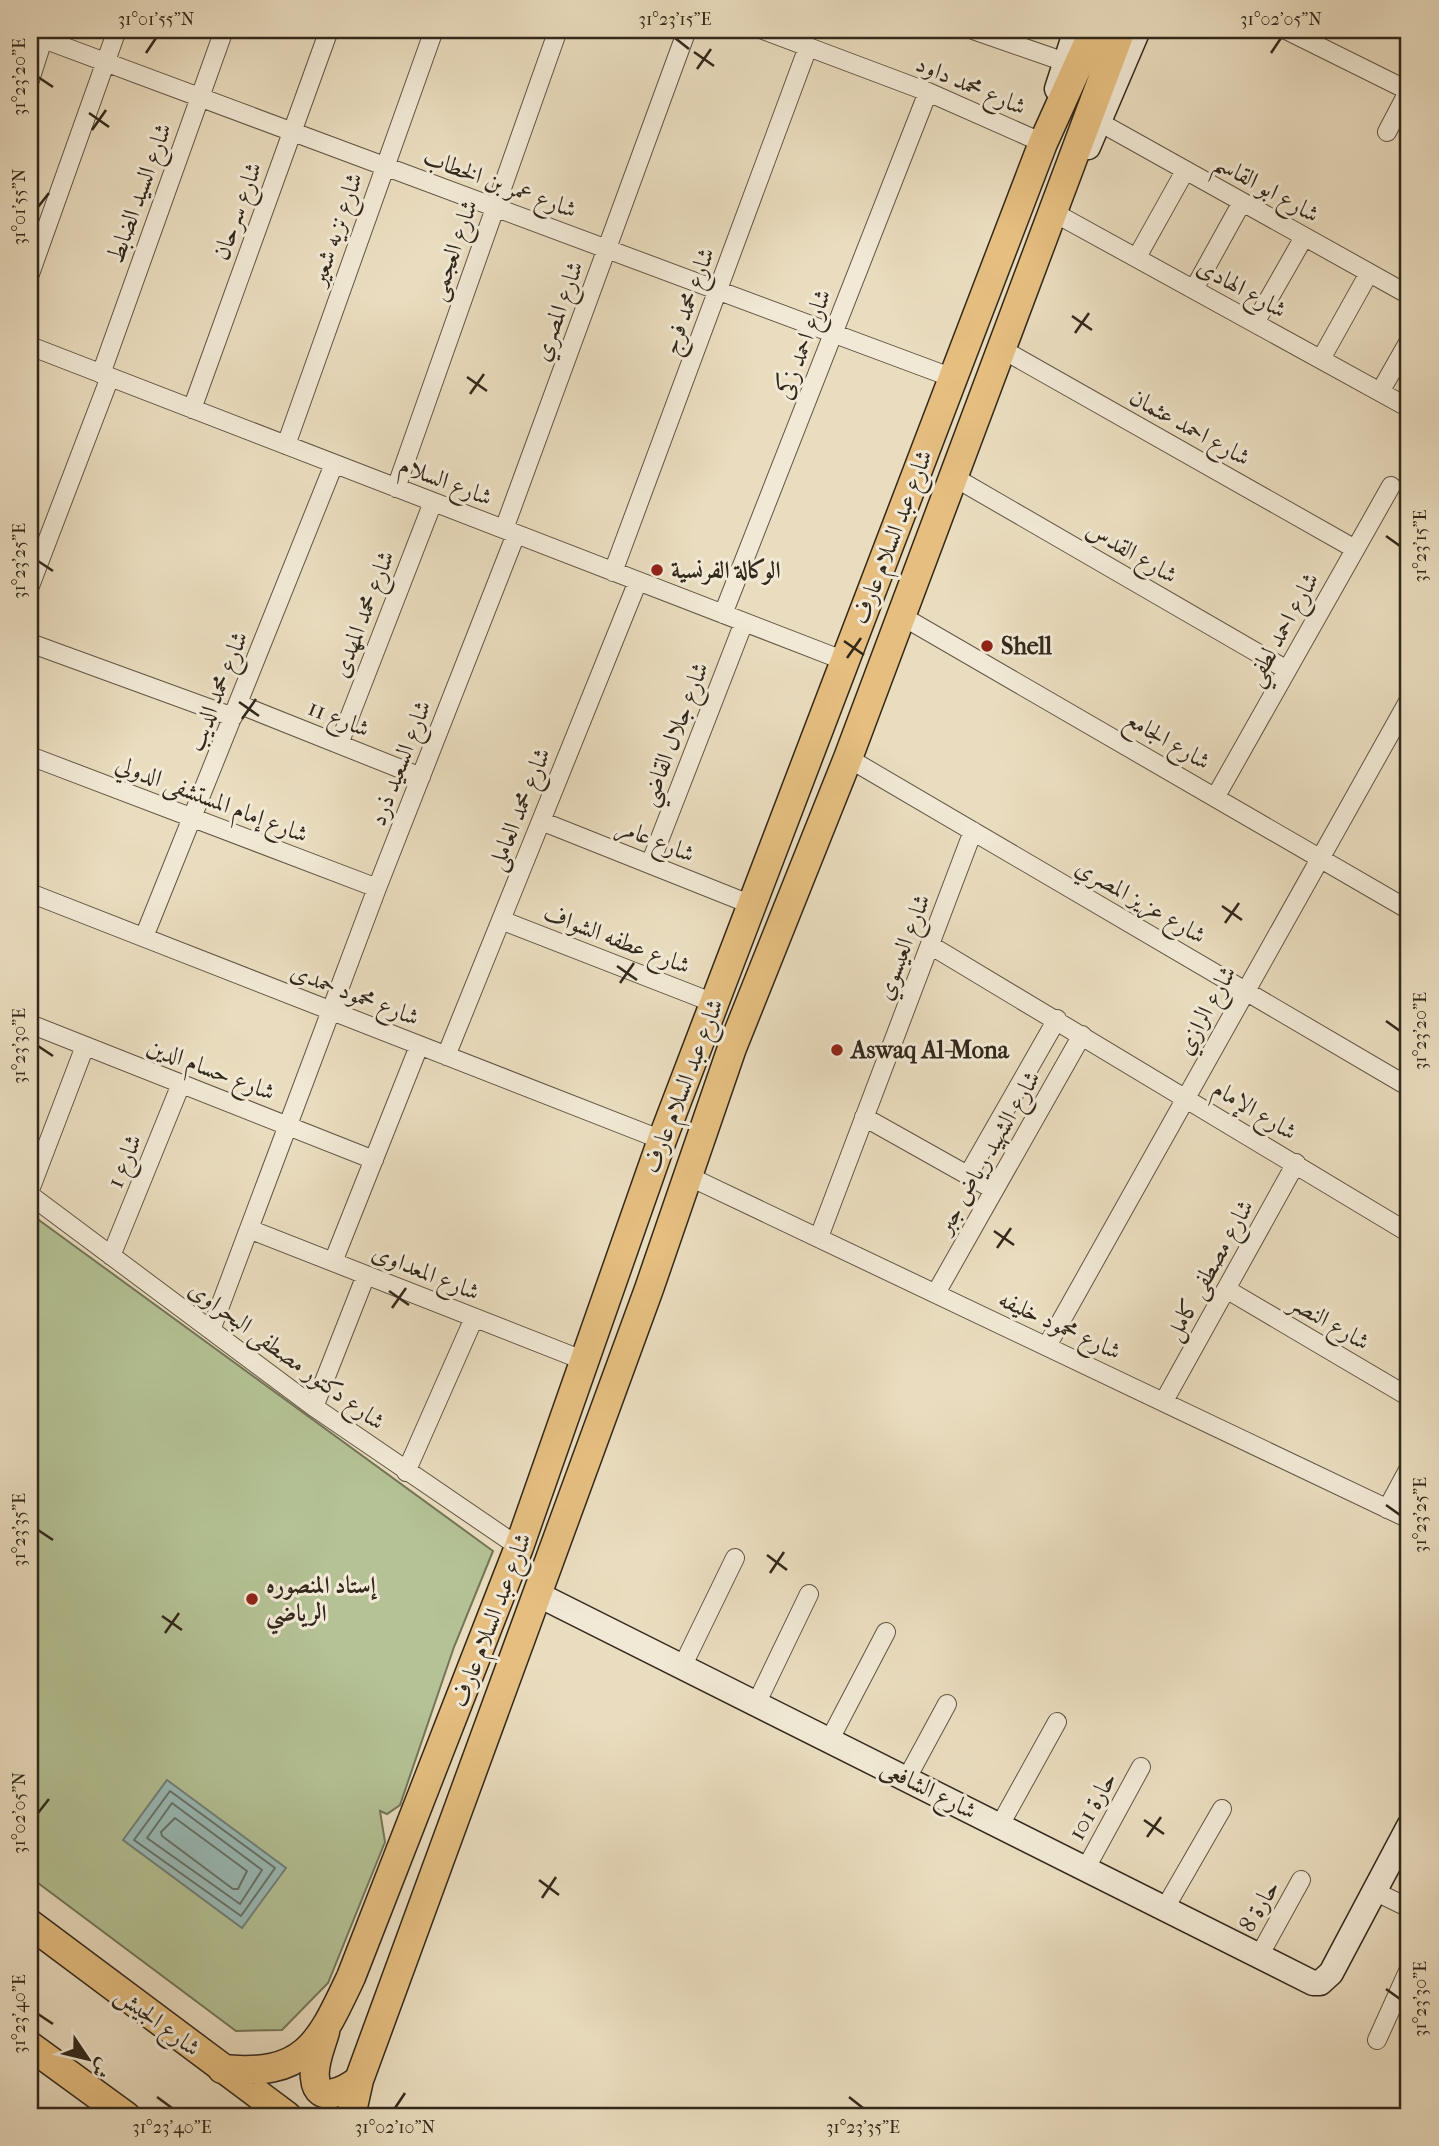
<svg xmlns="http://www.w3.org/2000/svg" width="1439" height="2146" font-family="'IM FELL French Canon',Amiri,serif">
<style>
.green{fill:#b4c295;stroke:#737558;stroke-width:2}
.water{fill:#99bbb8;stroke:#708079;stroke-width:2}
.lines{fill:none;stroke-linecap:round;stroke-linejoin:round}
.shore{stroke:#66726a;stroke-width:2}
.street-casing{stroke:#605544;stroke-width:20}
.secondary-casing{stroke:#32281b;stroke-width:27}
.primary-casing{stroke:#32281b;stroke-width:31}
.street{stroke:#f1e9d5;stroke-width:18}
.secondary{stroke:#f1e9d5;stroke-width:24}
.primary{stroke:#e5be80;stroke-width:28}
.ticks{fill:none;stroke:#32281b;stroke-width:2.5}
.poi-dot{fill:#8f2418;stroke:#f1e9d5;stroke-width:2.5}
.labels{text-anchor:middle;stroke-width:6;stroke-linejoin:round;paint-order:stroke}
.street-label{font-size:24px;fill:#32281b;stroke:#f1e9d5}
.poi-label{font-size:24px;font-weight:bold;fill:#32281b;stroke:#f1e9d5;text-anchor:start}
.neatline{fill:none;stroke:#32281b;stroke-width:2.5}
.ticks-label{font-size:18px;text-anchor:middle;fill:#32281b}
</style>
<rect width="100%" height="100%" fill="#eaddbf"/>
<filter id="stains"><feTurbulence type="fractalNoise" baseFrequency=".00286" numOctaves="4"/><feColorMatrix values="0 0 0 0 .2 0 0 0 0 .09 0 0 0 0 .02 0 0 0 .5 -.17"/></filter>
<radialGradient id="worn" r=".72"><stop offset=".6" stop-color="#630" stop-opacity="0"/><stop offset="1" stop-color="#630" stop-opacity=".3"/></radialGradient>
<path class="green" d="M 30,1205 L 35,1209 L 32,1215 L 69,1242 L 493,1551 L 454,1647 L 400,1805 L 387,1814 L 380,1811 L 385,1842 L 328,1983 L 282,2030 L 236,2031 L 30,1877 Z"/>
<path class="water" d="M 167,1780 L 286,1868 L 242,1928 L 123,1840 Z"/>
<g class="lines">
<path class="shore" d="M 170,1791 L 275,1868 L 241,1916 L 134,1840 Z
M 172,1803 L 262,1870 L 240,1904 L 147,1838 Z
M 175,1818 L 247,1871 L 238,1889 L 233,1889 L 162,1836 L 161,1832 Z"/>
<defs>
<path id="street" d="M 763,30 L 928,92 L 1043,143
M 973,30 L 1065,62
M 1286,30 L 1409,91
M 30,34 L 953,378
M 30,80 L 46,30
M 1101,123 L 1409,295
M 1387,132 L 1409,90
M 1051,211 L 1409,408
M 1137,257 L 1185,171
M 30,274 L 117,30
M 1194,289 L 1242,202
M 1255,323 L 1304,237
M 30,346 L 845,661
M 1000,348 L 1355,549
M 1321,359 L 1369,273
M 101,374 L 224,30
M 1380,392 L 1409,341
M 192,409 L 329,30
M 286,445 L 434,30
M 952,476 L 1287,670
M 396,488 L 558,30
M 504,529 L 687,30
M 613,572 L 808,47
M 30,586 L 110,377
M 723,614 L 928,92
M 900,615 L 1409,910
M 30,643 L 233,717
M 238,704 L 421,777
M 339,744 L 433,502
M 30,756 L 377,888
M 848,758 L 1409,1087
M 1216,796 L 1391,486
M 541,821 L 752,905
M 650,864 L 744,622
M 30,893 L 662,1140
M 501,920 L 714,1003
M 144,937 L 334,464
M 930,945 L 1409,1233
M 30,1024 L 374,1160
M 446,1056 L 638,581
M 864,1117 L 994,1190
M 968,1175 L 1057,1019
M 688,1176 L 1409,1519
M 30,1190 L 85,1046
M 30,1195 L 314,1407 L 519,1547
M 249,1229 L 585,1361
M 819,1237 L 973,831
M 111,1256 L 181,1084
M 333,1262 L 419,1046
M 1226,1289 L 1409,1397
M 936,1293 L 1082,1035
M 211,1330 L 377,888 L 516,534
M 1047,1346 L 1409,700
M 1164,1401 L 1296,1163
M 314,1407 L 366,1275
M 406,1472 L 474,1318
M 1387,1509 L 1409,1468
M 683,1665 L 735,1558
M 757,1702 L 809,1594
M 830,1739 L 886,1632
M 907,1778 L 947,1704
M 1000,1825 L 1057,1722
M 1086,1868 L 1141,1767
M 1374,1891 L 1409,1908
M 1165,1908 L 1222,1809
M 1259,1956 L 1301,1880
M 1377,2040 L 1409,1969"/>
<path id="secondary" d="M 1057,89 L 1076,30
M 1088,147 L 1138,30
M 537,1594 L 1313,1983 L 1320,1983 L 1331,1973 L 1409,1826"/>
<path id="primary" d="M 30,1924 L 287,2116
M 325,2032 C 321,2046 313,2064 315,2078 C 317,2106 346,2090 359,2080
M 30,2046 L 126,2116
M 222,2069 C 305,2077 319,2045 351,1977 L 519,1547 L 662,1140 L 953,378 L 1043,143 L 1094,30
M 351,2116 L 359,2080 L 649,1289 L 732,1048 L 848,758 L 1121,30"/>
</defs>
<use href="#street" class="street-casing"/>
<use href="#secondary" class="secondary-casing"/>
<use href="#primary" class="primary-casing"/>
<use href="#street" class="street"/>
<use href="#secondary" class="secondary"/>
<use href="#primary" class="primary"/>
</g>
<path class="ticks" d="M 675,38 L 689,49M 694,52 L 714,66M 146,53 L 156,38M 1271,53 L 1281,38M 697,69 L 711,49M 38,77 L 53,87M 89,113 L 109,127M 92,130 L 106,110M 38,207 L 49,193M 1072,316 L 1092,330M 1075,333 L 1089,313M 467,377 L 487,391M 470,394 L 484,374M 1386,536 L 1400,546M 38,561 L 53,571M 844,641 L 864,655M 847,658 L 861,638M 239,702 L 259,716M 242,719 L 256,699M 1222,906 L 1242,920M 1225,923 L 1239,903M 617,966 L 637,980M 620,983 L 634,963M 1386,1021 L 1400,1031M 38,1046 L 53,1056M 994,1231 L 1014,1245M 997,1248 L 1011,1228M 389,1291 L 409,1305M 392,1308 L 406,1288M 1386,1505 L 1400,1515M 38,1530 L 53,1540M 767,1555 L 787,1570M 770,1573 L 784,1552M 162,1616 L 182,1630M 165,1633 L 179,1613M 38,1813 L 49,1799M 1144,1820 L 1164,1834M 1147,1837 L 1161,1817M 539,1880 L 559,1895M 542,1898 L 556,1877M 1386,1989 L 1400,1999M 38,2014 L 53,2024M 157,2097 L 172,2108M 849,2097 L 863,2108M 395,2108 L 405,2093"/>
<g class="poi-dot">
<circle cx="657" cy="570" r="7"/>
<circle cx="987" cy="646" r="7"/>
<circle cx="837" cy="1050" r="7"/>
<circle cx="252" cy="1599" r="7"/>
</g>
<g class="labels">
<g class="street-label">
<text transform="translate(971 85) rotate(23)" y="8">شارع محمد داود</text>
<text transform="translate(500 183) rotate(20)" y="8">شارع عمر بن الخطاب</text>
<text transform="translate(1267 188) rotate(29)" y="8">شارع ابو القاسم</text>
<text transform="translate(139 193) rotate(-70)" y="8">شارع السيد الضابط</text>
<text transform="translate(237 211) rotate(-70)" y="8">شارع سرحان</text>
<text transform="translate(336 229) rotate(-71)" y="8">شارع نزيه شعير</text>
<text transform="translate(453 250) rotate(-71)" y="8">شارع العجمى</text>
<text transform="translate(1242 288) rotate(29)" y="8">شارع الهادى</text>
<text transform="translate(688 301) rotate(-70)" y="8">شارع محمد فرج</text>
<text transform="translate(558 311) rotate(-70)" y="8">شارع المصري</text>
<text transform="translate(803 344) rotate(-69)" y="8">شارع احمد زكى</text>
<text transform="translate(1190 427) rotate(29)" y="8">شارع احمد عثمان</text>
<text transform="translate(446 481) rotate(21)" y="8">شارع السلام</text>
<text transform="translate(892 537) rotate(-69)" y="8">شارع عبد السلام عارف</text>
<text transform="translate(1132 552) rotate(30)" y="8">شارع القدس</text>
<text transform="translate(363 614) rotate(-69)" y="8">شارع محمد المهدى</text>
<text transform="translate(1282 629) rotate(-61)" y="8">شارع احمد لطفي</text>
<text transform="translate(217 691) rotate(-68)" y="8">شارع محمد الديب</text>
<text transform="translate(339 718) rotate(22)" y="8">شارع 11</text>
<text transform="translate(674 734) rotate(-69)" y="8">شارع جلال القاضي</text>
<text transform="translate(1168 740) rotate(30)" y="8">شارع الجامع</text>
<text transform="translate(400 763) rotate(-69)" y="8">شارع السعيد ذرد</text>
<text transform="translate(212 799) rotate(21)" y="8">شارع إمام المستشفى الدولي</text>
<text transform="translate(519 809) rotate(-68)" y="8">شارع محمد العاملى</text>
<text transform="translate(656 840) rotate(22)" y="8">شارع عامر</text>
<text transform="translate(1141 901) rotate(30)" y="8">شارع عزيز المصري</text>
<text transform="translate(617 939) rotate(21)" y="8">شارع عطفه الشواف</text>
<text transform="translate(903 947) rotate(-69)" y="8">شارع العيسوي</text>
<text transform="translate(355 994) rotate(21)" y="8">شارع محمود حمدى</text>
<text transform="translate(1206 1010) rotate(-61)" y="8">شارع الرازي</text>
<text transform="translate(211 1069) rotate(21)" y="8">شارع حسام الدين</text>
<text transform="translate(683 1086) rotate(-69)" y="8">شارع عبد السلام عارف</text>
<text transform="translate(1255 1110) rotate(31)" y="8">شارع الإمام</text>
<text transform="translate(988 1152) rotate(-60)" y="8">شارع الشهيد رياض جبر</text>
<text transform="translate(124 1161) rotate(-68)" y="8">شارع 1</text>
<text transform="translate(1209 1270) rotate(-61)" y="8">شارع مصطفى كامل</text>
<text transform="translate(426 1272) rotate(22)" y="8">شارع المعداوى</text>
<text transform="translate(1330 1322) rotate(30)" y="8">شارع النصر</text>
<text transform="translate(1060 1325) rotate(25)" y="8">شارع محمود خليفه</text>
<text transform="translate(287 1355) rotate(36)" y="8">شارع دكتور مصطفى البحراوى</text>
<text transform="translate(491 1620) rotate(-69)" y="8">شارع عبد السلام عارف</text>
<text transform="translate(929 1789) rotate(27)" y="8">شارع الشافعى</text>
<text transform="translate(1092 1806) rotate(-61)" y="8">حارة 101</text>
<text transform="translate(1259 1906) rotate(-60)" y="8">حارة 8</text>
<text transform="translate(158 2021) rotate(37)" y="8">شارع الجيش</text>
</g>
<g class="poi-label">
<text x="671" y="578">الوكالة الفرنسية</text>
<text x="1001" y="654">Shell</text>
<text x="851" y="1058">Aswaq Al-Mona</text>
<text x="266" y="1593">إستاد المنصوره<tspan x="266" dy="28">الرياضي</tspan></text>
</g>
</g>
<rect width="1439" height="2146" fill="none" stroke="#eaddbf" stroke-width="77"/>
<g transform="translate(88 2059) rotate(125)" stroke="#f1e9d5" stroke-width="5" paint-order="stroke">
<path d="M0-5L12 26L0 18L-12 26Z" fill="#32281b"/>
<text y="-10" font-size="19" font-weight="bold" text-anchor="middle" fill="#32281b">ش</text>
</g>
<rect x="38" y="38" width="1362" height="2070" class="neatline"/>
<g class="ticks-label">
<text x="156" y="25">31°01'55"N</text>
<text x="675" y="25">31°23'15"E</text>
<text x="1281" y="25">31°02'05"N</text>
<text transform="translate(19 77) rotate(-90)" y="6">31°23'20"E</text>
<text transform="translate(19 207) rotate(-90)" y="6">31°01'55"N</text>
<text transform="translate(1420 546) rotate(-90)" y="6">31°23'15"E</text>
<text transform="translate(19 561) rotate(-90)" y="6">31°23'25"E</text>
<text transform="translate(1420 1031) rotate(-90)" y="6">31°23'20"E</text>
<text transform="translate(19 1046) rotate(-90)" y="6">31°23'30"E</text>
<text transform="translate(1420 1515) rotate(-90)" y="6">31°23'25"E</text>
<text transform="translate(19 1530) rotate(-90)" y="6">31°23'35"E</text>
<text transform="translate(19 1813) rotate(-90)" y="6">31°02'05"N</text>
<text transform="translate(1420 1999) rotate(-90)" y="6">31°23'30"E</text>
<text transform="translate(19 2014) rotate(-90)" y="6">31°23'40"E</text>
<text x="172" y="2133">31°23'40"E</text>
<text x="395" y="2133">31°02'10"N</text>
<text x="863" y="2133">31°23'35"E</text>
</g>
<rect width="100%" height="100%" filter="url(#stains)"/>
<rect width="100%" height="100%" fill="url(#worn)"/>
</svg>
